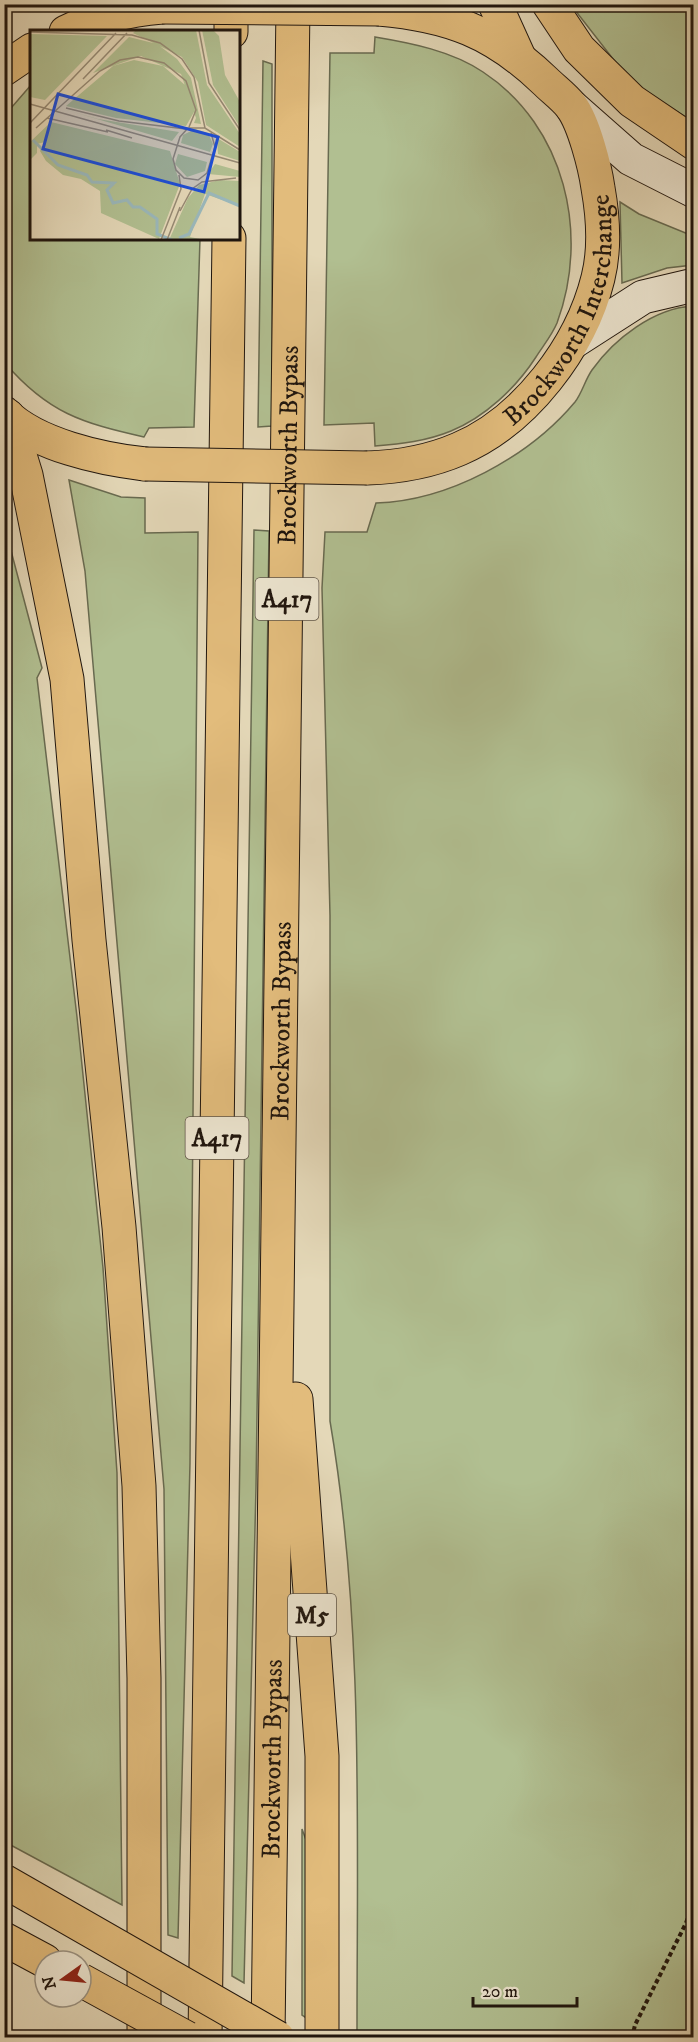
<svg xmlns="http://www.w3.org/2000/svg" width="698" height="2042" font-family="'IM FELL DW Pica',serif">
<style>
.green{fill:#b1bf91;stroke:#686a50;stroke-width:1.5}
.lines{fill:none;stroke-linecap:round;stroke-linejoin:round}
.secondary-casing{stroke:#20160e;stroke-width:35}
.highway-casing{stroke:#20160e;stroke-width:35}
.path{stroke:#20160e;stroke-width:4;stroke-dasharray:4.5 3;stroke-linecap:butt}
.secondary{stroke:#ede6d1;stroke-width:33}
.highway{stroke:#e2bc7c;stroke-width:33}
.highway-bridge-casing{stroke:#20160e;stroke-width:35;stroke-linecap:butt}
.highway-bridge{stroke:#e2bc7c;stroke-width:33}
.labels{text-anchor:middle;stroke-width:4.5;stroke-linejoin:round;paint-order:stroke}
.shield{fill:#ede6d1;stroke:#5e5448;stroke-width:1.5}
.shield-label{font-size:24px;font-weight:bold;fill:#20160e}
.street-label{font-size:26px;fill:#20160e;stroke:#ede6d1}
.inset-river{fill:none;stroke:#9ab7ba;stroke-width:3}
.inset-road{fill:none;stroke:#968a74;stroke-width:1.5}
.view{fill:#1d4ed8;fill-opacity:0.15;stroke:#1d4ed8;stroke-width:3}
.inset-edge{fill:none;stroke:#20160e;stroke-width:3}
</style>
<rect width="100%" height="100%" fill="#e4d8b8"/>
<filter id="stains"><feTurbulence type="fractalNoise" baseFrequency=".00333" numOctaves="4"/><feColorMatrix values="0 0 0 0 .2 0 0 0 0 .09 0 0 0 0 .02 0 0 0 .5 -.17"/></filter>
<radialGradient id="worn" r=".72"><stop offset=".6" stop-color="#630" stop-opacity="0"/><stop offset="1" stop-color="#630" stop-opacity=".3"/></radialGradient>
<path class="green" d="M 571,5 L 693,5 L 693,122 L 631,82 Z
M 375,37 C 411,43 452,51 483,72 C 565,126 590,234 557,323 C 552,335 543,346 536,357 C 516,388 485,417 451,431 C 427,441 401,444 375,446 L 374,423 L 324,425 L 330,53 L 374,53 Z
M 263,61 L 272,64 L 272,426 L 258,427 Z
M 31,85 L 32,238 L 200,239 L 194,427 L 149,428 L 144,437 C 82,423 48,413 5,363 L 5,115 Z
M 620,202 L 639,214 L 693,236 L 693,265 L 667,268 L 622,283 Z
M 693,306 L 693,2037 L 635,2037 L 617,2031 L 610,2038 L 370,2037 L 357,2031 C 357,1828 364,1621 330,1421 L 330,915 L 322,588 L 325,532 L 367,532 L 376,503 C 448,501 529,457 575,402 C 582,393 585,380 592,370 C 614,339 654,308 693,306 Z
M 69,480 L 121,497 L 145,498 L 145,533 L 198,532 L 190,1463 L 178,1938 L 168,1935 L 164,1489 L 85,571 Z
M 5,528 L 42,668 L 37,678 L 77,1017 L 103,1268 L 117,1473 L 122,1905 L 5,1842 Z
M 254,530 L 269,531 L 256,1487 L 244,1983 L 232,1976 Z
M 302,1829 L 310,1851 L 311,2021 L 302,2015 Z"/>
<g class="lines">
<defs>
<path id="secondary" d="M 572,107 L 631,159 L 694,191
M 573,342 L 643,297 L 694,285"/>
<g id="highway">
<path d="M 495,4 L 519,57"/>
<path d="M 549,4 L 579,49 L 632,101 L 694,143"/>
<path d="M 66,32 C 97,17 127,10 162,7"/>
<path d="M 231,32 L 231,4"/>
<path d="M 4,69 L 32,50"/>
<path d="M 4,413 C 36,445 101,459 145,464"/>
<path d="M 8,416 L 26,475 L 67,679 L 89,940 L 119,1227 L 139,1486 L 144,1678 L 144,2038"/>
<path id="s1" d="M 367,468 C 399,467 429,462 459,449 C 525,421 581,347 598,278 C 605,250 603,216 598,188 C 595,167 584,123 571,106 C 564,97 553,89 545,81 C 494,32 449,15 379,9"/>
<path d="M 296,1399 L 322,1756 L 322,2038"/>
<path d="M 4,1939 L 45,1961"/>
<path d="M 205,2038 L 229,238"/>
<path id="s2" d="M 268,2038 L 293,4"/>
</g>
</defs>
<use href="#secondary" class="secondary-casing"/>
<use href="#highway" class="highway-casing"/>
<path class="path" d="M 632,2038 L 635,2025 L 686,1923 L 694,1900"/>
<use href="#secondary" class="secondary"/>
<use href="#highway" class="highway"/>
<defs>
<path id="highway-bridge" d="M 162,7 L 379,9
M 145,464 L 367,468
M 4,1881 L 278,2038
M 81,1980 L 187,2038"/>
</defs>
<use href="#highway-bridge" class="highway-bridge-casing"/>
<use href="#highway-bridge" class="highway-bridge"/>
</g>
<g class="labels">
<g class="shield">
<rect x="255.5" y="578" width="63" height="42" rx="4.5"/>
<rect x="185.5" y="1117" width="63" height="42" rx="4.5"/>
<rect x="288" y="1594" width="48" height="42" rx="4.5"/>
</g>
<g class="shield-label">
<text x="287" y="607">A417</text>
<text x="217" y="1146">A417</text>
<text x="312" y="1623">M5</text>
</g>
<g class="street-label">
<text dy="9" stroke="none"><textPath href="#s1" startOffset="278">Brockworth Interchange</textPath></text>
<text dy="9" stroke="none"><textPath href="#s2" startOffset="1593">Brockworth Bypass</textPath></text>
<text dy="9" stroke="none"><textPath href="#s2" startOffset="1017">Brockworth Bypass</textPath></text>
<text dy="9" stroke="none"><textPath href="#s2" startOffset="279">Brockworth Bypass</textPath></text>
</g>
</g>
<g transform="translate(30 30)">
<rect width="210" height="210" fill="#e4d8b8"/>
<path d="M 106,0 L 166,0 L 177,55 L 210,104 L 210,117 L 176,95 L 168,52 L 152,27 L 103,3 ZM 172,0 L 183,0 L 189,6 L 195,45 L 210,72 L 210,97 L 183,55 ZM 0,4 L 77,6 L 15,70 L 0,67 ZM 99,7 L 127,14 L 147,29 L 161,48 L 171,94 L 164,93 L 166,88 L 151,44 L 111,26 L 63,43 ZM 104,30 L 133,36 L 155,55 L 164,82 L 156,96 L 86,88 L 36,76 L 83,36 ZM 33,79 L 68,89 L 149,102 L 142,111 ZM 21,92 L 140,121 L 150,154 L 129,209 L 71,183 L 70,161 L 51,149 L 33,145 L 16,131 L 10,121 L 15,112 L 7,114 L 7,123 L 0,130 L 0,112 ZM 165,99 L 178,103 L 183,114 L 180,122 L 151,113 L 153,105 ZM 187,108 L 210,122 L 210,131 L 188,124 ZM 148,124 L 177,132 L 175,141 L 157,147 L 145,134 ZM 185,134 L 210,141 L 210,147 L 178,144 ZM 190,150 L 210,151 L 210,176 L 175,164 L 160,207 L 175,210 L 139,210 L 158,168 L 169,155 Z" fill="#b1bf91"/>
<path class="inset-river" d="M 3,110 L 28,135 L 57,145 L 62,152 L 84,153 L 77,160 L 83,173 L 97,170 L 103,177 L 110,177 L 127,189 L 127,204 L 142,210M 149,208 L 159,204 L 179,163 L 210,176"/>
<path class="inset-road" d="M 169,0 L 179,53 L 210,100M 0,2 L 102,5 L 130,13 L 152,29 L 164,47 L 175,98M 53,49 L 97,3M 0,74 L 210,133M 36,78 L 89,91 L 156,99M 17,88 L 78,102M 0,93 L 86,3M 6,98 L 70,41 L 90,30 L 108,27 L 134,33 L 156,51 L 166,80 L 159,97M 76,100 L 102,108M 181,103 L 185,117 L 177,143 L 168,150 L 154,148 L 146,140 L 143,129 L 150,107 L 158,98 L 175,98 L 210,120M 150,181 L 162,159 L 172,152 L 206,148M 131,210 L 151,159 L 149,145M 137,210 L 150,177"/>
<path class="view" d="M 28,64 L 188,107 L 174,162 L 13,119 Z"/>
<rect width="210" height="210" class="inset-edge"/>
</g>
<rect width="698" height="2042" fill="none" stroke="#e4d8b8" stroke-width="24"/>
<rect x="6" y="6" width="686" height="2030" fill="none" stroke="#20160e" stroke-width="3"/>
<rect x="12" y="12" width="674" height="2018" fill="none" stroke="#20160e" stroke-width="1.5"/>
<g transform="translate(63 1979) rotate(255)"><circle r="28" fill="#ede6d1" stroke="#9b9383" stroke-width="1.5"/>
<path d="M0-4.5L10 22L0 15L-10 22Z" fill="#8f2418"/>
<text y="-9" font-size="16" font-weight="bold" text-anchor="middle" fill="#20160e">N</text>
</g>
<path d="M473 1997v9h104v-9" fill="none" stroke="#20160e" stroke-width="3"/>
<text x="482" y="1997" font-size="18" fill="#20160e" stroke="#ede6d1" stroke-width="4.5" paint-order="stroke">20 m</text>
<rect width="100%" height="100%" filter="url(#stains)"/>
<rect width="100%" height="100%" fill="url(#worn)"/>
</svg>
